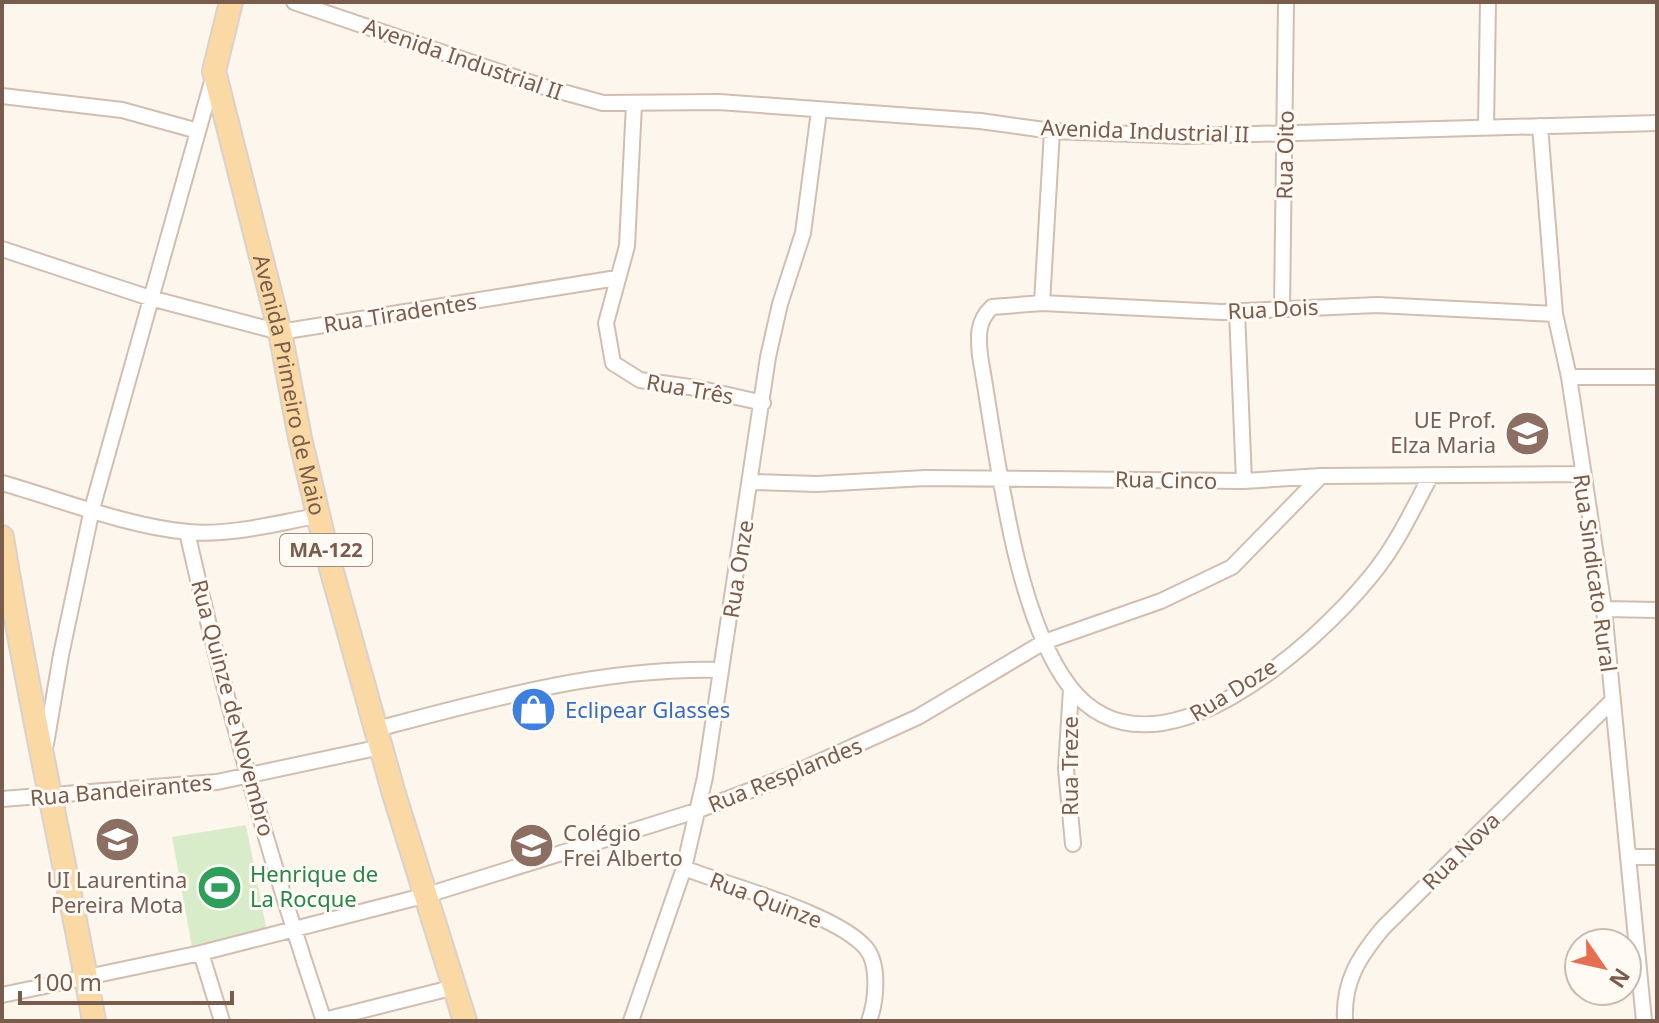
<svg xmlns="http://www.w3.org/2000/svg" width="1659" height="1023" font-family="'Noto Sans',sans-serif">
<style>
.green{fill:#d8ecc9}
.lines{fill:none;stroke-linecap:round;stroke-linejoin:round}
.minor-casing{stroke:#d1beb0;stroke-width:18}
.primary-casing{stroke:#dad1cd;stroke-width:26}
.minor{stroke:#fff;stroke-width:14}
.primary{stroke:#fbd9a5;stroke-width:22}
.labels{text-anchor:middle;stroke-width:6;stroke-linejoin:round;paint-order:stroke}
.shield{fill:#fffaf3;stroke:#a28b7f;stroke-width:2}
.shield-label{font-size:20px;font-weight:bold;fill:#7a5c4d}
.street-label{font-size:22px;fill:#7a5c4d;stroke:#fffaf3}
.education-label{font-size:22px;fill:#785e54;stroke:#fffaf3;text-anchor:end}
.shop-label{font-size:22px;fill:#366cbe;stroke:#fffaf3;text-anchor:start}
.leisure-label{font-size:22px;fill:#27864d;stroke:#fffaf3;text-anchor:start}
</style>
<rect width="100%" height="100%" fill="#fdf6ec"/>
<path class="green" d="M 246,825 L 268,937 L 193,953 L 172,837 Z"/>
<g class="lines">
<defs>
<path id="minor" d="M 294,2 L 541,86 L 603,103 L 719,102 L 980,121 L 1052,131 L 1185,136 L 1657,123
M 2,96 L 122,110 L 198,131
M 634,104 L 627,246 L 606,323 L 613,363 L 640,380 L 697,388 L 763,403
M 1540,126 L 1555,314 L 1569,377 L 1604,609 L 1644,1021
M 1486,127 L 1488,2
M 2,249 L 150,298 L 280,332 L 617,278
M 1042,303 L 1052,131
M 1282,307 L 1286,2
M 1237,311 L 1244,481
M 1569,377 L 1657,377
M 1430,477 C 1412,511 1396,546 1371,576 C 1316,644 1153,794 1070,687 C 1013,613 997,450 980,356 C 978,336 977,321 992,307 L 1042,303 L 1221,312 L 1377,305 L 1555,314
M 752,482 L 817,484 L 925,478 L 1244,481 L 1321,476 L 1581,474
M 2,483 C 62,500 126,526 188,532 C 230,536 277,523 317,516
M 187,532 C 224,697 270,861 324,1021
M 1604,609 L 1657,610
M 1071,689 L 1066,769 L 1073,844
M 377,729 C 490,699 603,667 721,670
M 46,744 L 61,655 L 92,509 L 213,78
M 2,799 L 217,782 L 381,747
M 1629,857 L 1657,857
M 684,868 C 729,886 836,913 866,948 C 880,965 876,1002 869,1021
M 201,953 L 222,1021
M 2,995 L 201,953 L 427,895 L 696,811 L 788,776 L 918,717 L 1044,642 L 1161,601 L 1232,567 L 1321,476
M 324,1020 L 455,987
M 631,1021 L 684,868 L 705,777 L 768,357 L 780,304 L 803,233 L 819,111
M 1345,1021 C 1343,982 1358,958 1383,928 L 1613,700"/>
<g id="primary">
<path id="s1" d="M 231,2 L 214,71 L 280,332 L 300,438 L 329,561 L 394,794 L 465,1021"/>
<path d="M 2,537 C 28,700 65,859 94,1021"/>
</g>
</defs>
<use href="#minor" class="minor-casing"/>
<use href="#primary" class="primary-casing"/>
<use href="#minor" class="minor"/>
<use href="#primary" class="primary"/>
</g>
<defs>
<symbol id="school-disc" viewBox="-11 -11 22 22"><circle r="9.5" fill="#8d6e63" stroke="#fffaf3"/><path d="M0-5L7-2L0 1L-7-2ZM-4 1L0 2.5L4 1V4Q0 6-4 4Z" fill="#fff"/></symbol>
<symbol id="shop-disc" viewBox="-11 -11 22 22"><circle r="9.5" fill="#3f7fe0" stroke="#fffaf3"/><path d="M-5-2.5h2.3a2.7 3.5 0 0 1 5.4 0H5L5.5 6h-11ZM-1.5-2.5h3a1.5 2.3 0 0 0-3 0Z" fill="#fff"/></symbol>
<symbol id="stadium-disc" viewBox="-11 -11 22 22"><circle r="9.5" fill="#2e9e5b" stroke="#fffaf3"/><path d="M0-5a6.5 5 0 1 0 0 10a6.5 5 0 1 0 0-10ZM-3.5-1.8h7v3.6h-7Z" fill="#fff"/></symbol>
</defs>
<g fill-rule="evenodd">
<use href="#school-disc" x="1502" y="408" width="51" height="51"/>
<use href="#shop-disc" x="508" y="684" width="51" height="51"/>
<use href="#school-disc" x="92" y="814" width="51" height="51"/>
<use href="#school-disc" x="506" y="820" width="51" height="51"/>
<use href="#stadium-disc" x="194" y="862" width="51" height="51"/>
</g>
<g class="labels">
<rect class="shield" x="280" y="534" width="92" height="32" rx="6"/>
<g class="shield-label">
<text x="326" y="557">MA-122</text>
</g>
<g class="street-label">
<text transform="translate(463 59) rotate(19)" y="8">Avenida Industrial II</text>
<text transform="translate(1145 131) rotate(2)" y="8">Avenida Industrial II</text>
<text transform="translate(1285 155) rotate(-89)" y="8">Rua Oito</text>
<text transform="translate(1273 309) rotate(-3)" y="8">Rua Dois</text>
<text transform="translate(400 313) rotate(-9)" y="8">Rua Tiradentes</text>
<text dy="8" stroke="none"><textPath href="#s1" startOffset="394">Avenida Primeiro de Maio</textPath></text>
<text transform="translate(690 389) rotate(10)" y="8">Rua Três</text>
<text transform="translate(1166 480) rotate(1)" y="8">Rua Cinco</text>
<text transform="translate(738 569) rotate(-81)" y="8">Rua Onze</text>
<text transform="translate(1595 573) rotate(82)" y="8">Rua Sindicato Rural</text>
<text transform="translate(1233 690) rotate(-32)" y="8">Rua Doze</text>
<text transform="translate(233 708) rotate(75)" y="8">Rua Quinze de Novembro</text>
<text transform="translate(1070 766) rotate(-90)" y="8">Rua Treze</text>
<text transform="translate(785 775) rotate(-22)" y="8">Rua Resplandes</text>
<text transform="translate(121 790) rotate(-5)" y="8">Rua Bandeirantes</text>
<text transform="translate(1461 851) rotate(-45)" y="8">Rua Nova</text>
<text transform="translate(766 900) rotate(21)" y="8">Rua Quinze</text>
</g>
<g class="education-label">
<text x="1496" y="428">UE Prof.<tspan x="1496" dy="25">Elza Maria</tspan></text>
<text x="563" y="841" text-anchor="start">Colégio<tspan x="563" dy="25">Frei Alberto</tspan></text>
<text x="117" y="888" text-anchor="middle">UI Laurentina<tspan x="117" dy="25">Pereira Mota</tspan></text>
</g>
<g class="shop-label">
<text x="565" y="718">Eclipear Glasses</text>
</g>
<g class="leisure-label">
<text x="250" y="882">Henrique de<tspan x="250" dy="25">La Rocque</tspan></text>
</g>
</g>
<rect width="1659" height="1023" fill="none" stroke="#7a5c4d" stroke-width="8"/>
<g transform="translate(1603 967) rotate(124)"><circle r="38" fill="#fffaf3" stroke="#cabbb1" stroke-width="2"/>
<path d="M0-6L14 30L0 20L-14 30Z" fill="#e76f51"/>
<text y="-12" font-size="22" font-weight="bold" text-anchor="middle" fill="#7a5c4d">N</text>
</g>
<path d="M20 991v12h212v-12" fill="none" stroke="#7a5c4d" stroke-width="4"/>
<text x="32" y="991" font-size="24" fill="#7a5c4d" stroke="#fffaf3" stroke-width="6" paint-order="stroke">100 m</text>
</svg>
